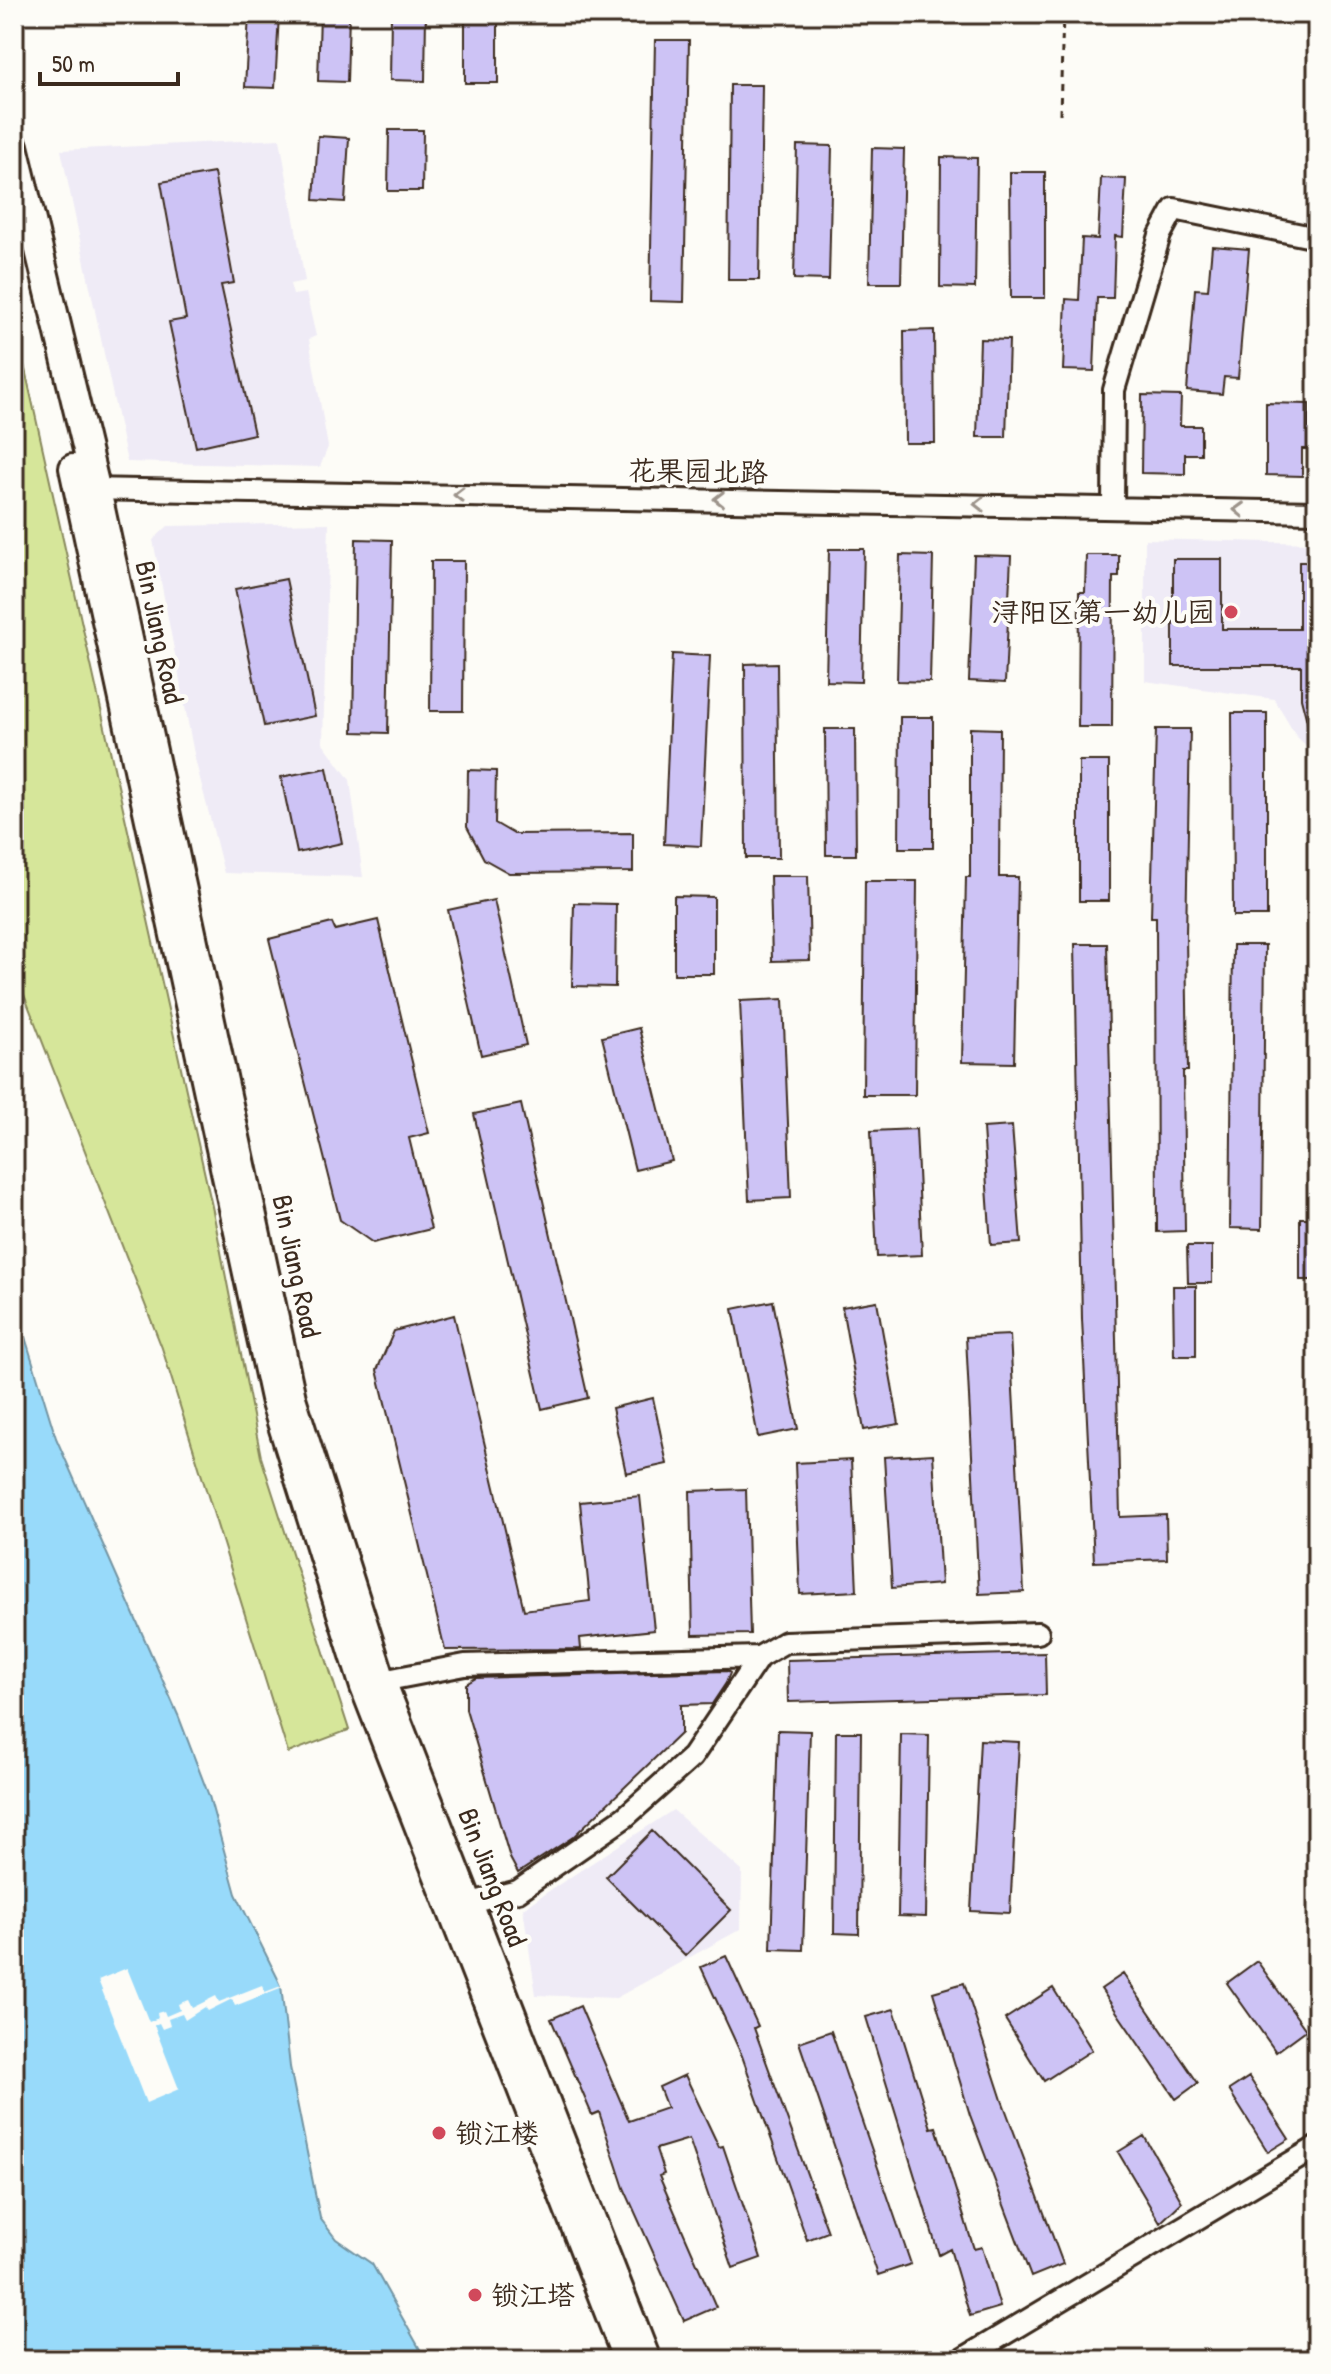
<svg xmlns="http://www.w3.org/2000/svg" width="1331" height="2374" font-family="'Patrick Hand','LXGW WenKai TC',sans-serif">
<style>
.built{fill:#efebf6}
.green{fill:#d6e69a;stroke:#88885c;stroke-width:2}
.water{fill:#98dafa;stroke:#7394a2;stroke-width:2}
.pier{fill:#fdfcf7}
.building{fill:#cdc3f5;stroke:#3b2a1e;stroke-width:2}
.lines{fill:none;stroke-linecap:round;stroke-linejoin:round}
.minor-casing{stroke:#3b2a1e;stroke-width:26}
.major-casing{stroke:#3b2a1e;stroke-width:32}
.path{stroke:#3b2a1e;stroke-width:3;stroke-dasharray:6 6;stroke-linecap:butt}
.minor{stroke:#fdfcf7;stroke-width:20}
.major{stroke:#fdfcf7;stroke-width:26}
.oneway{stroke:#9c938a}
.poi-dot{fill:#d1495b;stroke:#fdfcf7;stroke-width:3}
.labels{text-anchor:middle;stroke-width:8;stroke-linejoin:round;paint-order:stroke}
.street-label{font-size:28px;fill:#3b2a1e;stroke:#fdfcf7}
.poi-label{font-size:28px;fill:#3b2a1e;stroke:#fdfcf7;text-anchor:start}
</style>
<rect width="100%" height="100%" fill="#fdfcf7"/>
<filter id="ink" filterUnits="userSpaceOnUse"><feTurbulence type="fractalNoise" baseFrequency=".0125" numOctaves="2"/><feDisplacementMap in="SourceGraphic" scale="16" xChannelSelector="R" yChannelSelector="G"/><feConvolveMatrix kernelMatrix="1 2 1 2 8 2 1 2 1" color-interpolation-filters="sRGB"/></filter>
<g filter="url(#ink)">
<path class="built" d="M 280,139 L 305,281 L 290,284 L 293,295 L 306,293 L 316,336 L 309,339 L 328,447 L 320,467 L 127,462 L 61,150 Z
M 329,523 L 323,743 L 350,780 L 363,877 L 224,873 L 195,759 L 153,540 L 168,526 Z
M 1145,539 L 1317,543 L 1317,756 L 1296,736 L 1274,699 L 1145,681 Z
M 673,1810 L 742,1871 L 741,1929 L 616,1998 L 536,1995 L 523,1908 Z"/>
<path class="green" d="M 14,320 L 213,1211 L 261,1457 L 349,1730 L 288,1753 L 162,1348 L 14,969 Z"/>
<path class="water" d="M 14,1301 L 56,1438 L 178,1715 L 209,1796 L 236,1894 L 281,1985 L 290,2067 L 320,2218 L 336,2239 L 372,2264 L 426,2360 L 14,2360 Z"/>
<path class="pier" d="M 127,1968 L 149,2022 L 158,2018 L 157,2013 L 164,2011 L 166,2016 L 180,2010 L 178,2004 L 188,2000 L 192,2008 L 216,1996 L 219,2002 L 262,1985 L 265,1992 L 281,1986 L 278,1979 L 282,1977 L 286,1989 L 280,1988 L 235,2006 L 232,1999 L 208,2011 L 205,2007 L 185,2020 L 182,2014 L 168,2019 L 170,2026 L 162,2029 L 159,2023 L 154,2025 L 179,2089 L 146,2103 L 98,1980 Z"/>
<path class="building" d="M 249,14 L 279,14 L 275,88 L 245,87 Z
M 320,14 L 349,14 L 347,82 L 318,81 Z
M 391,14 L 426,14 L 425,81 L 390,80 Z
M 465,14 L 498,14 L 498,83 L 465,83 Z
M 655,40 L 689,40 L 684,302 L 650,301 Z
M 730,85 L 762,85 L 759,280 L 728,280 Z
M 389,130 L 423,130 L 422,191 L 388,191 Z
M 318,136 L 349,138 L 345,202 L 314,200 Z
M 797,145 L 832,146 L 829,280 L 794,279 Z
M 872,148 L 904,149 L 901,283 L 869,283 Z
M 941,157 L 977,158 L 975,288 L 940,287 Z
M 1010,172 L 1045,172 L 1045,298 L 1011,298 Z
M 214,173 L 234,283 L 221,285 L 254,434 L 196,447 L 169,322 L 186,319 L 161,182 Z
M 1101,178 L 1126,179 L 1123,237 L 1115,236 L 1113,298 L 1097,298 L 1094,371 L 1063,370 L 1066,299 L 1079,300 L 1082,238 L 1098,239 Z
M 1212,246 L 1249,249 L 1238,378 L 1224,377 L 1222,394 L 1187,391 L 1195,289 L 1208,290 Z
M 934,330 L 935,443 L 905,443 L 904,331 Z
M 980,339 L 1009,340 L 1006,437 L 977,437 Z
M 1142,395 L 1181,396 L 1180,426 L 1201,426 L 1201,454 L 1185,454 L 1185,474 L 1141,473 Z
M 1266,403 L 1309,404 L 1309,428 L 1317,428 L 1317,449 L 1302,449 L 1302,476 L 1266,475 Z
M 356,539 L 392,540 L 388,733 L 353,732 Z
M 829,549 L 864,549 L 861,682 L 826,681 Z
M 900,555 L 933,556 L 930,682 L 897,681 Z
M 974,555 L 1011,556 L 1005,683 L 969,681 Z
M 1086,555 L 1119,555 L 1119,577 L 1113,577 L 1112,727 L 1078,727 L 1079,592 L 1085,592 Z
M 1173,559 L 1222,559 L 1222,629 L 1299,629 L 1299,562 L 1317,562 L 1317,739 L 1312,740 L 1301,698 L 1301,666 L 1173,666 Z
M 431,561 L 464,561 L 463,711 L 430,711 Z
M 286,579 L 315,716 L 264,726 L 235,589 Z
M 672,654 L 710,656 L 701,846 L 664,844 Z
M 777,663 L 779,858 L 746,858 L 745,664 Z
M 1232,713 L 1267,713 L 1267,916 L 1233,916 Z
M 900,717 L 933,717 L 933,848 L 899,848 Z
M 970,728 L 1000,729 L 999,877 L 1018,877 L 1014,1063 L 962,1062 L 966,877 L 970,877 Z
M 825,729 L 855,729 L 856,855 L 826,855 Z
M 1156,729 L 1190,729 L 1186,935 L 1188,1071 L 1183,1071 L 1185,1231 L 1157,1232 L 1156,917 L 1151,917 Z
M 1079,761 L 1109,761 L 1109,901 L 1079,901 Z
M 327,768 L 342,843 L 297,853 L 281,777 Z
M 468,770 L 496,771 L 495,823 L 514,834 L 633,833 L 633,872 L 509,873 L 484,859 L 467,827 Z
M 770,876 L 808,876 L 810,960 L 772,961 Z
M 865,881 L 917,881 L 915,1095 L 863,1095 Z
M 674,896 L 714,897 L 714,974 L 674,974 Z
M 494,900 L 526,1045 L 481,1055 L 448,910 Z
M 574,903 L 616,904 L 615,987 L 572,986 Z
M 378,920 L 429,1133 L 409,1138 L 431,1229 L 373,1243 L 340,1220 L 269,939 L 332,923 L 335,930 Z
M 1075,944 L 1107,944 L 1120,1517 L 1166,1515 L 1167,1559 L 1094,1562 L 1082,1319 Z
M 1233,945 L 1265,945 L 1262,1229 L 1230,1228 Z
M 783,999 L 791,1198 L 749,1200 L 740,1001 Z
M 639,1028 L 672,1161 L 635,1170 L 602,1037 Z
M 521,1104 L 588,1398 L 542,1409 L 474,1114 Z
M 1012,1126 L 1021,1243 L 991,1245 L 983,1128 Z
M 916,1129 L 922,1255 L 877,1257 L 871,1131 Z
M 1300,1218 L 1317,1218 L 1317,1280 L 1300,1280 Z
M 1187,1246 L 1212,1246 L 1212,1283 L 1188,1283 Z
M 1173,1286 L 1196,1286 L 1196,1356 L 1174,1356 Z
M 773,1301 L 798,1429 L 758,1437 L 733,1309 Z
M 877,1301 L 899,1424 L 864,1430 L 842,1307 Z
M 454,1315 L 524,1610 L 590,1601 L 580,1502 L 640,1496 L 654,1630 L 580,1638 L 581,1649 L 445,1650 L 377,1370 L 394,1331 Z
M 1010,1335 L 1024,1592 L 979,1594 L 966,1337 Z
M 653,1398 L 667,1464 L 626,1473 L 612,1408 Z
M 933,1454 L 941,1584 L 892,1588 L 884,1457 Z
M 851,1460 L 857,1591 L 800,1594 L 795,1463 Z
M 746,1489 L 750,1634 L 693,1635 L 690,1491 Z
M 1045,1653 L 1046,1695 L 788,1702 L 787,1660 Z
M 727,1671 L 730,1673 L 726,1683 L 712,1704 L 681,1705 L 681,1733 L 573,1837 L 518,1873 L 510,1858 L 466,1709 L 466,1684 L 476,1678 Z
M 778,1730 L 810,1731 L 803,1950 L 771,1949 Z
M 836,1732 L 861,1732 L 859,1934 L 834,1933 Z
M 901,1734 L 929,1735 L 926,1917 L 898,1916 Z
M 980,1740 L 1019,1742 L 1010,1913 L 971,1911 Z
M 652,1831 L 731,1910 L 685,1956 L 606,1877 Z
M 726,1956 L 758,2026 L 754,2028 L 828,2232 L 807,2240 L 742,2056 L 701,1967 Z
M 1257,1961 L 1306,2030 L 1276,2052 L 1227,1983 Z
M 1123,1974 L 1198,2083 L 1176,2099 L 1101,1989 Z
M 964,1983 L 1002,2100 L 1063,2264 L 1031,2277 L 970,2115 L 933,1992 Z
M 1053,1988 L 1092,2050 L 1044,2081 L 1005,2019 Z
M 580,2006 L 629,2121 L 667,2108 L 659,2087 L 685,2075 L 719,2147 L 723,2146 L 761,2258 L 733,2268 L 689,2139 L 656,2149 L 664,2174 L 659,2176 L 716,2307 L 684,2321 L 624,2188 L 599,2112 L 592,2115 L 551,2019 Z
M 894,2009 L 931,2128 L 936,2127 L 974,2249 L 982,2247 L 1000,2307 L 970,2316 L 950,2249 L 939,2255 L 866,2017 Z
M 831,2031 L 911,2264 L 878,2275 L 799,2042 Z
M 1249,2077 L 1289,2139 L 1268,2152 L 1229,2090 Z
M 1144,2136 L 1182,2202 L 1160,2223 L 1118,2152 Z"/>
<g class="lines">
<defs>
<path id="minor" d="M 85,489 L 1317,512
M 1113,506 L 1114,390 L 1160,235 L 1174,209 L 1317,238
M 382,1681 L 465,1665 L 759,1657
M 455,1907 L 518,1891 L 625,1817 L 692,1757 L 759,1657 L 785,1642 L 1038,1633
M 961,2360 L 1317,2147"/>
<path id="major" d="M 14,146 L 100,504 L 292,1398 L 382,1681 L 647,2360
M 73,468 L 275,1403 L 364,1687 L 627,2360"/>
</defs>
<use href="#minor" class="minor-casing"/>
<use href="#major" class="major-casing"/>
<path class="path" d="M 1060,114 L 1063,14"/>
<use href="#minor" class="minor"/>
<use href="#major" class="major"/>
</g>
<defs><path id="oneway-chevron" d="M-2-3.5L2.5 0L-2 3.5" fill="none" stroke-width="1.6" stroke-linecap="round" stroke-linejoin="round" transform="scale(2)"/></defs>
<g class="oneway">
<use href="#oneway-chevron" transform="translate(459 495) rotate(-179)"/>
<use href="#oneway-chevron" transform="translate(719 499) rotate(-179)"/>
<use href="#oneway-chevron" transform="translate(979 504) rotate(-179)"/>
<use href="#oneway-chevron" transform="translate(1239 510) rotate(-178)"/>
</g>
</g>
<g class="poi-dot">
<circle cx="1231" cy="612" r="8"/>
<circle cx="439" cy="2133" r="8"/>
<circle cx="475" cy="2295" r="8"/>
</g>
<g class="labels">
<g class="street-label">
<text transform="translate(698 471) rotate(1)" y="10">花果园北路</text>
<text transform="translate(160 632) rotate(78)" y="10">Bin Jiang Road</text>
<text transform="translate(297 1266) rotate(78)" y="10">Bin Jiang Road</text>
<text transform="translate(493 1877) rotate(69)" y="10">Bin Jiang Road</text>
</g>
<g class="poi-label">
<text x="1215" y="622" text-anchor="end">浔阳区第一幼儿园</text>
<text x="455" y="2143">锁江楼</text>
<text x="491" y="2305">锁江塔</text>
</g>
</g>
<rect width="1331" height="2374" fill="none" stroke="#fdfcf7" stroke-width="48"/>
<rect x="24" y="24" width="1283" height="2326" fill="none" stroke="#3b2a1e" stroke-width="3" filter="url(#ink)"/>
<path d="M40 72v12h138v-12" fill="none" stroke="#3b2a1e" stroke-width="4"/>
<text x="52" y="72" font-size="24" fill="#3b2a1e" stroke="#fdfcf7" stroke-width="6" paint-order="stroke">50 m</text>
</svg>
